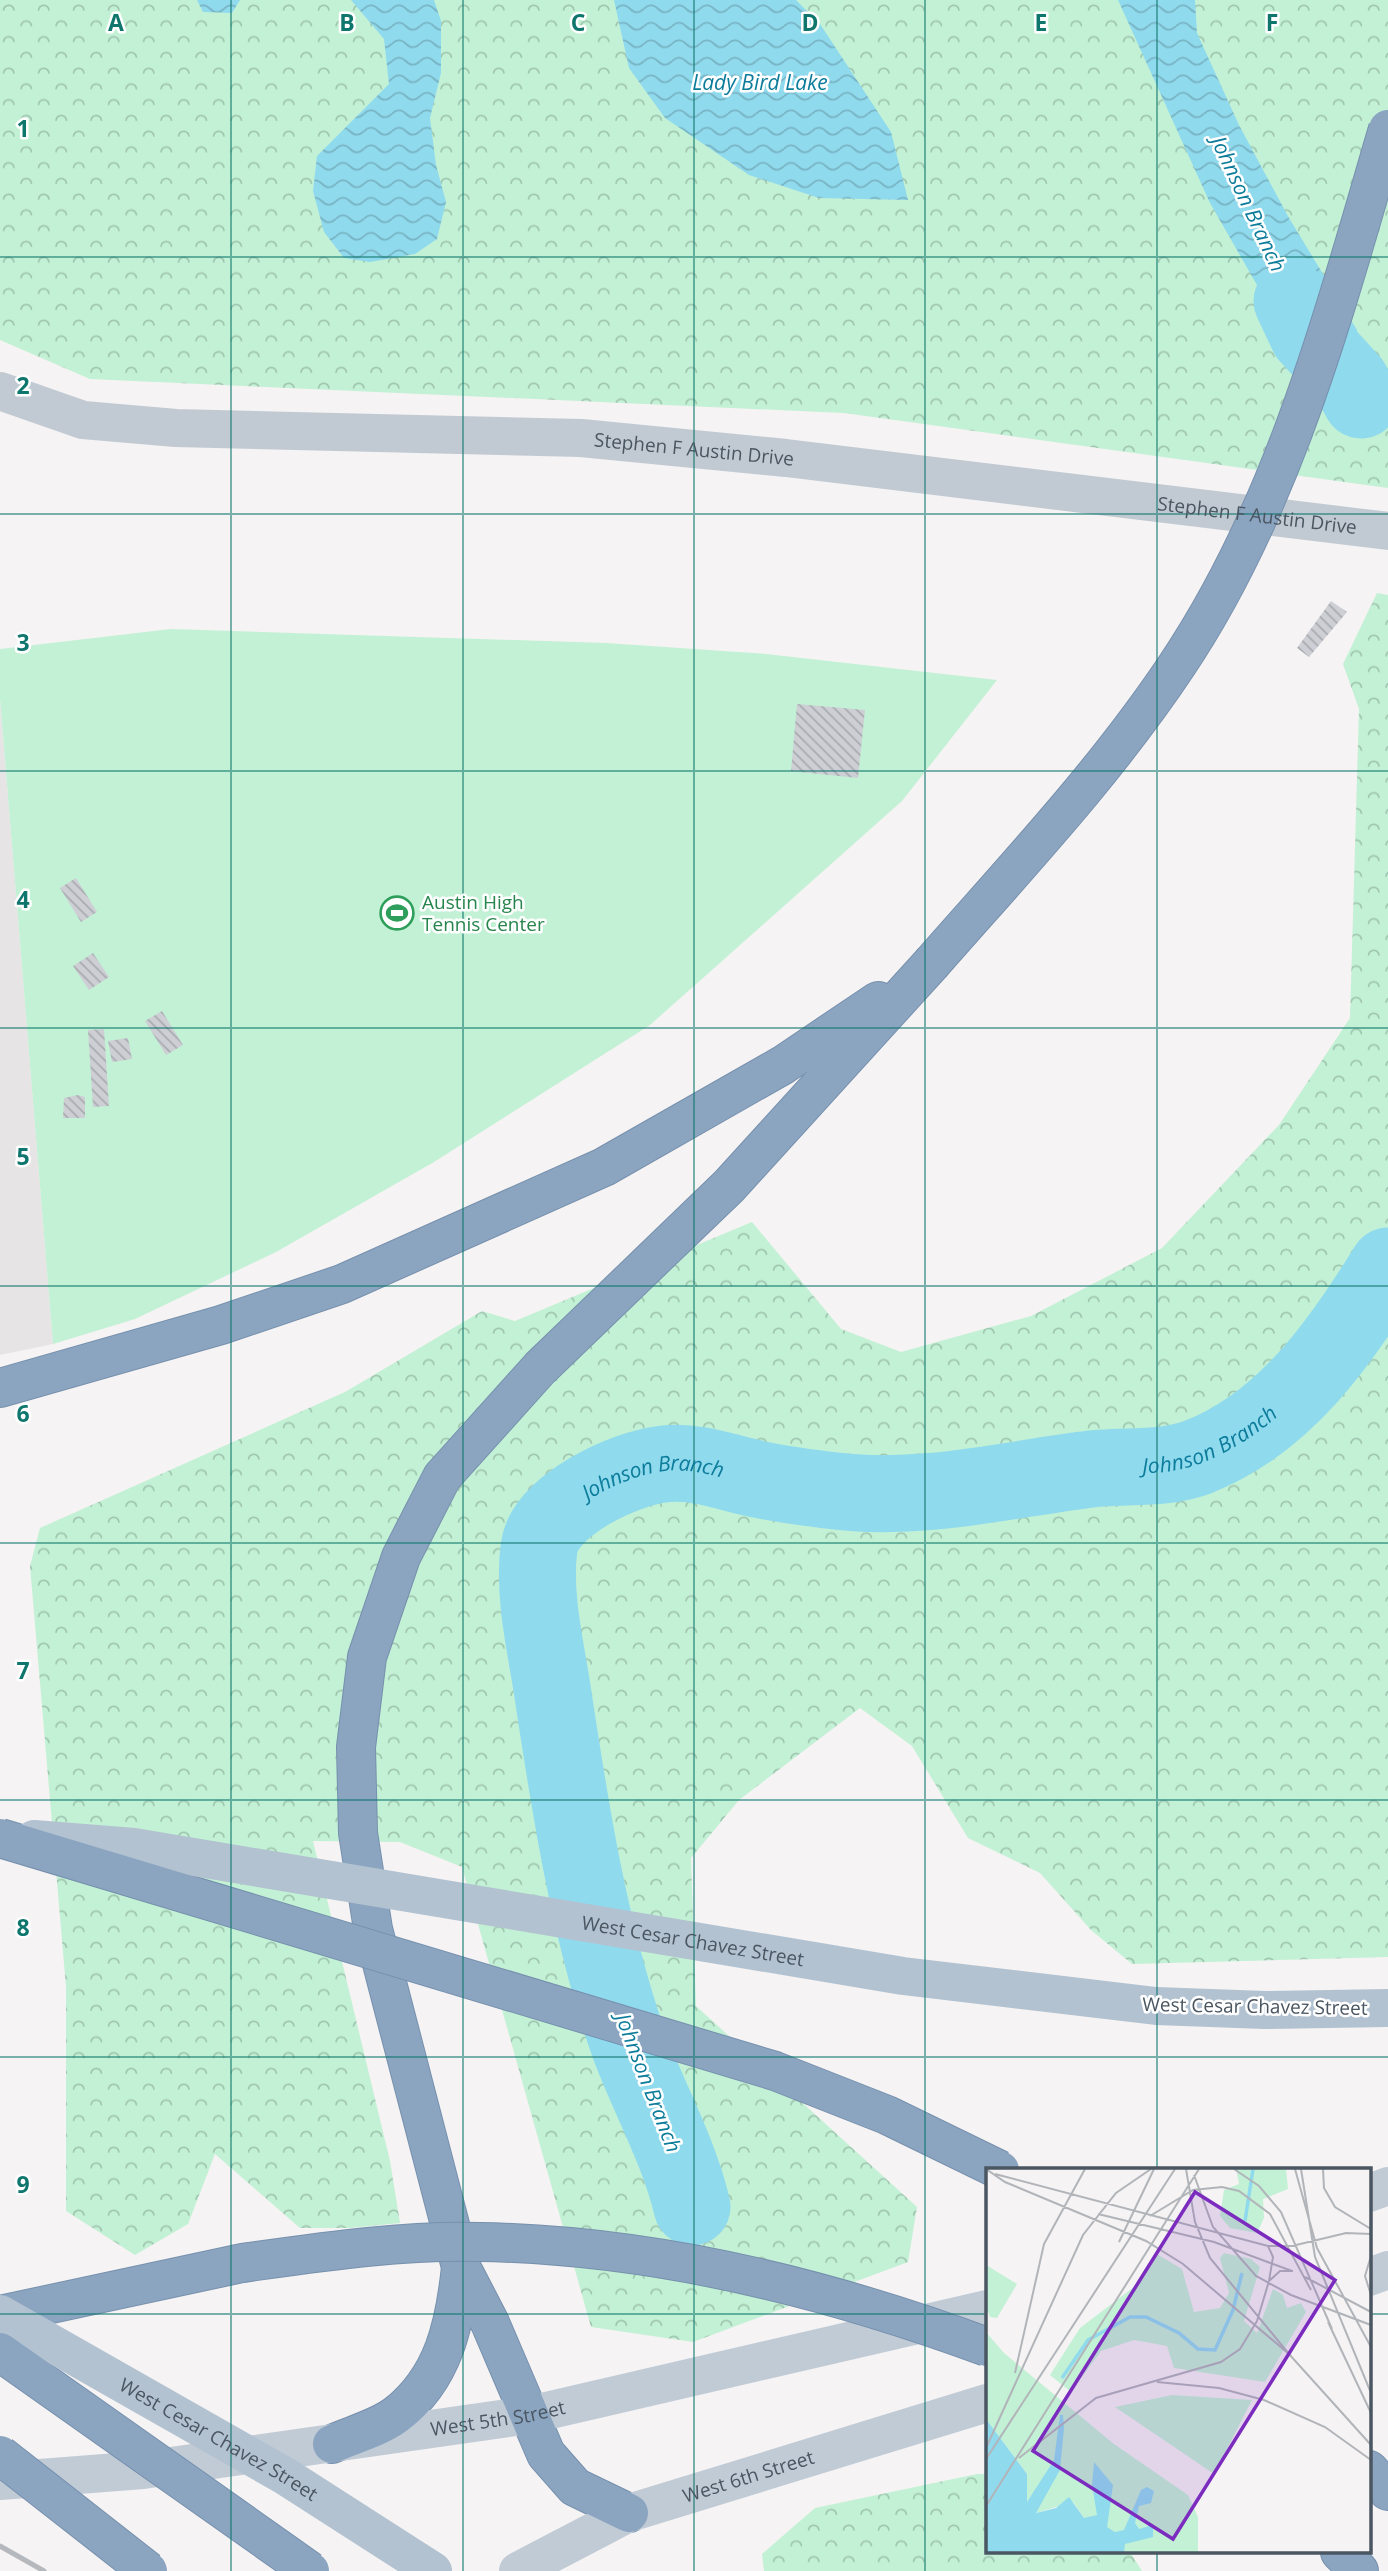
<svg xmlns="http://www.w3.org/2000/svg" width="1388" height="2571" font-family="'Open Sans',sans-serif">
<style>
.education{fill:#e6e4e5}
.green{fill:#c3f1d5}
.forest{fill:url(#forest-crowns)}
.water{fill:url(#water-waves)}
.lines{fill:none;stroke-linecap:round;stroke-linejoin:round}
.river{stroke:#90daee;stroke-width:77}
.building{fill:url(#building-back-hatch)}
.highway-casing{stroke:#7690ad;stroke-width:40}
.street{stroke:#c1cad2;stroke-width:38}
.secondary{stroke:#c1cbd6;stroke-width:38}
.primary{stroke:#b3c2d1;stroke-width:38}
.highway{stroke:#8ba5c1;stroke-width:38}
.rail{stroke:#b5b8bd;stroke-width:5}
.highway-bridge-casing{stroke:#7690ad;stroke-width:40;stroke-linecap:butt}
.primary-bridge{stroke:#b3c2d1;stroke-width:38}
.highway-bridge{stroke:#8ba5c1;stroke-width:38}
.grid{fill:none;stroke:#0f766e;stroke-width:2;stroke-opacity:0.55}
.labels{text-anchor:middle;stroke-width:5;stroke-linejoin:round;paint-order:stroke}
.street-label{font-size:19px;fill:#4a5661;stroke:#fff}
.leisure-label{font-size:19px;fill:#27864d;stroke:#fff;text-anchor:start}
.water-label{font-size:21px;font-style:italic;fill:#0c7c9b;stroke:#fff}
.inset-river{fill:none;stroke:#90daee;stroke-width:3.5}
.inset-road{fill:none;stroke:#b1b4b9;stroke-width:2}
.view{fill:#7b2cbf;fill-opacity:0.15;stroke:#7b2cbf;stroke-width:3.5}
.inset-edge{fill:none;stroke:#4a5661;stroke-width:3.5}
.grid-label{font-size:23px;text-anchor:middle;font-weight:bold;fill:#0f766e;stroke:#fff;stroke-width:5;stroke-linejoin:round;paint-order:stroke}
</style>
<defs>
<pattern id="forest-crowns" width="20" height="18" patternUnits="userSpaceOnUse" patternTransform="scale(1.75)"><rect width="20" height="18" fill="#c3f1d5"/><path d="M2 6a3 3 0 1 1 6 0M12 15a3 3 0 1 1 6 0" fill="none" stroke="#a0c6b0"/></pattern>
<pattern id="water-waves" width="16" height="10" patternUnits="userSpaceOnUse" patternTransform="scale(1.75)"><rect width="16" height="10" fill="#90daee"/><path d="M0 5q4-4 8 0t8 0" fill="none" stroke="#78b4c4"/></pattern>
<pattern id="building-back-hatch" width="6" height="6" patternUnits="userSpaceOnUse" patternTransform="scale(1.75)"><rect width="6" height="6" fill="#cdcfd5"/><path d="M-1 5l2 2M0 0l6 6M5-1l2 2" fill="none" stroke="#a8abb0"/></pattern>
</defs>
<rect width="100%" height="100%" fill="#f5f3f3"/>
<path class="education" d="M 0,699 L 53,1344 L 0,1355 Z"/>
<path class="green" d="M 171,629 L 606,643 L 766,654 L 997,680 L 902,801 L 650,1025 L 434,1162 L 276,1252 L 135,1319 L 53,1344 L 0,699 L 0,649 Z"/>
<path class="forest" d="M 0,0 L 1388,0 L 1388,488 L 844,413 L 90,379 L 0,340 Z
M 1377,593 L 1388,595 L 1388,1957 L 1132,1964 L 1091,1930 L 1040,1873 L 968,1838 L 912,1746 L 860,1708 L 739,1800 L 691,1858 L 696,2006 L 917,2207 L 908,2262 L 693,2342 L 591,2327 L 462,1867 L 400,1842 L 313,1841 L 390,2161 L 400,2223 L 349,2228 L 300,2228 L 215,2154 L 188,2224 L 135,2255 L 66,2211 L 66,1987 L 30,1566 L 40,1528 L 345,1392 L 482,1311 L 515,1321 L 752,1222 L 841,1329 L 901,1352 L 1031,1316 L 1162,1248 L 1279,1125 L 1350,1018 L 1359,709 L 1343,664 Z
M 977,2474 L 987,2474 L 987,2552 L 1130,2552 L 1142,2571 L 764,2571 L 762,2554 L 815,2508 Z"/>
<path class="water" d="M 197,0 L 240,0 L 232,13 L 203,12 Z
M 351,0 L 434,0 L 441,21 L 441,73 L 430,118 L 436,165 L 446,202 L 437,239 L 415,254 L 370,262 L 344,258 L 324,232 L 313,191 L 317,156 L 389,84 L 384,39 Z
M 614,0 L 796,0 L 820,24 L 891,132 L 908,200 L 819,198 L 749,175 L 665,118 L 629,68 Z
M 1118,0 L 1195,0 L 1197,33 L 1239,125 L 1289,218 L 1357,330 L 1362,382 L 1331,395 L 1269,306 L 1210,203 Z"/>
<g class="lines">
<g class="river">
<path d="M 1292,301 L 1308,335 L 1351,382 L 1361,400"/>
<path id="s1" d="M 692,2207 C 679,2151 649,2099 629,2045 C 589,1930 570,1808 552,1688 C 545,1644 533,1593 539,1548 C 545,1505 625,1468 664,1464 C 697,1460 730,1474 762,1480 C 786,1485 811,1488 836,1491 C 919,1501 1001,1481 1083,1470 C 1121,1464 1162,1471 1198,1457 C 1285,1423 1341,1342 1388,1266"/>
</g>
</g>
<path class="building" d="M 1331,601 L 1347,612 L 1309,657 L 1297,648 Z
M 797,704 L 865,710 L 858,778 L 791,771 Z
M 76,878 L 97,912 L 81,922 L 60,888 Z
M 93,953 L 109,977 L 89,990 L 73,966 Z
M 162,1011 L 183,1045 L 166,1055 L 145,1021 Z
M 104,1029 L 109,1106 L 93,1107 L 88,1030 Z
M 128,1038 L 132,1059 L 112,1062 L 108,1041 Z
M 78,1095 L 85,1097 L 85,1118 L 63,1118 L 64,1098 Z"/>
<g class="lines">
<defs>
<path id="highway" d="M 0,1388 L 221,1325 L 342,1284 L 604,1167 L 783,1065 L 878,1001
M 0,2315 L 242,2263
M 332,2444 C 352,2435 379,2428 396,2415 C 444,2378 455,2324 461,2267
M 1369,2470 L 1388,2491
M 629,2513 L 575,2487 L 546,2454 L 490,2323 L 461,2267 L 373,1929 L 358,1833 L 356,1747 L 367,1657 L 401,1557 L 442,1477 L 540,1368 L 729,1186 L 931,964
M 1340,2552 L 1359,2571"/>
</defs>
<use href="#highway" class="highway-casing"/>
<path class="street" id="s2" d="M 0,391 L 83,420 L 176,428 L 581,438 L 786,458 L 1388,531"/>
<g class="secondary">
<path d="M 1369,2193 L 1388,2186"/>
<path d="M 1369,2277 L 1388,2270"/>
<path id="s3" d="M 0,2481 L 143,2470 L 529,2415 L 987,2309"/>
<path id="s4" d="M 518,2571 L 629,2513 L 987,2403"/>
</g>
<path class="primary" d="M 1265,2010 L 1388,2008"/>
<use href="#highway" class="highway"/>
<path class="rail" d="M 0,2546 L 44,2571"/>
<defs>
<path id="highway-bridge" d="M 931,964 C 1016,867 1105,773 1177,665 C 1285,504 1334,312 1388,129
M 0,1838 L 775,2071 L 887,2115 L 1000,2170
M 242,2263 C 321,2252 400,2240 480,2242 C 654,2245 825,2287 987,2347
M 0,2352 L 310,2571
M 0,2455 L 148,2571"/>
</defs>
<use href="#highway-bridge" class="highway-bridge-casing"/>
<g class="primary-bridge">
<path id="s5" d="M 34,1839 L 134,1847 L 903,1976 L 1156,2006 L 1265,2010"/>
<path id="s6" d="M 0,2314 L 285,2476 L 433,2571"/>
</g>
<use href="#highway-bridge" class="highway-bridge"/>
</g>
<path class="grid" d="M 231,0 L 231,2571M 463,0 L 463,2571M 694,0 L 694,2571M 925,0 L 925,2571M 1157,0 L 1157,2170M 0,257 L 1388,257M 0,514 L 1388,514M 0,771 L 1388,771M 0,1028 L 1388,1028M 0,1286 L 1388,1286M 0,1543 L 1388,1543M 0,1800 L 1388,1800M 0,2057 L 1388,2057M 0,2314 L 987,2314M 1369,2314 L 1388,2314M 1157,2552 L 1157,2571"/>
<defs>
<symbol id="stadium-ring" viewBox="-11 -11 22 22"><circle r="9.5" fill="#fff" stroke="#2e9e5b" stroke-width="1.5"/><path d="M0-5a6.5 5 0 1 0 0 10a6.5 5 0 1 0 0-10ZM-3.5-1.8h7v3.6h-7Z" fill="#2e9e5b"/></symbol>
</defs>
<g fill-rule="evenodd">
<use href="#stadium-ring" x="378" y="894" width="38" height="38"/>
</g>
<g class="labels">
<g class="street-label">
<text dy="7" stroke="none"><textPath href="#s2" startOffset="700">Stephen F Austin Drive</textPath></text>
<text dy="7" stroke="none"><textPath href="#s2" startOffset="1267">Stephen F Austin Drive</textPath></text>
<text dy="7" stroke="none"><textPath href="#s5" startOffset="667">West Cesar Chavez Street</textPath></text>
<text transform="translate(1255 2006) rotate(1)" y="7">West Cesar Chavez Street</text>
<text dy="7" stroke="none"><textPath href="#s3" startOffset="502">West 5th Street</textPath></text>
<text dy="7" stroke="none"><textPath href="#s6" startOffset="252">West Cesar Chavez Street</textPath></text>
<text dy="7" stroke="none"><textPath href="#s4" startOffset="250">West 6th Street</textPath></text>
</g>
<g class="leisure-label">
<text x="422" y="909">Austin High<tspan x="422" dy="22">Tennis Center</tspan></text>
</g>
<g class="water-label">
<text x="760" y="90">Lady Bird Lake</text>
<text transform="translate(1248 204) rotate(65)" y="7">Johnson Branch</text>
<text dy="7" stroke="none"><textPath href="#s1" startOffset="1395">Johnson Branch</textPath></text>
<text dy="7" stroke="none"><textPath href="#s1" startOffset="826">Johnson Branch</textPath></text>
<text transform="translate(648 2083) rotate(69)" y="7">Johnson Branch</text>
</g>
</g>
<g transform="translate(986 2168)">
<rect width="385" height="385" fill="#f5f3f3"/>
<path d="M 186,227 L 266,232 L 228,306 L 129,239 Z" fill="#c3f1d5"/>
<path d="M 250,1 L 300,1 L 302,21 L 277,31 L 278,50 L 271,65 L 244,60 L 234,48 L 238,22 L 253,16 ZM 169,85 L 196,101 L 208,144 L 234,140 L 243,125 L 234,90 L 238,85 L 265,91 L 274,99 L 258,153 L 271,165 L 287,121 L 297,127 L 301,140 L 315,135 L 320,144 L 279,214 L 188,200 L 181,178 L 148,172 L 115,183 L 85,224 L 64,207 L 94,160 L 148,119 ZM 0,97 L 31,116 L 11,150 L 4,149 L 0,138 ZM 0,164 L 18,185 L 128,276 L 202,327 L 212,349 L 212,384 L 138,384 L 137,363 L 129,364 L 98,350 L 87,334 L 50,345 L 37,330 L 41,306 L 0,251 Z" fill="#c3f1d5"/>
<path d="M 74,247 L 77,247 L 78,260 L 74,302 L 50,345 L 70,340 L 83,329 L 98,350 L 111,347 L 106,317 L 108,294 L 127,317 L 121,359 L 129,364 L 138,362 L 155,322 L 161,319 L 168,323 L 165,335 L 153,338 L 149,355 L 153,361 L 167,357 L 167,369 L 139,376 L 138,384 L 0,384 L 0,251 L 41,306 L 41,334 L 68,292 Z" fill="#90daee"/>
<path class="inset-river" d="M 259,53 L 267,1M 76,210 L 102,172 L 144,149 L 160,149 L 193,165 L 212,181 L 229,182 L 247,142 L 256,105"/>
<path class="inset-road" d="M 0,1 L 19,14 L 160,73 L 197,96 L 303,186 L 385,277M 200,1 L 209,54 L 224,90 L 303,186M 248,1 L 273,18 L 295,44 L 346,161M 309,1 L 331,80 L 385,179M 315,1 L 329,89 L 385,225M 337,1 L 338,20 L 349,39 L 385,61M 9,6 L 282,78 L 306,78 L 360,65 L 385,66M 208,7 L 227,59 L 270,108 L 305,127 L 385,157M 112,46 L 228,74 L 306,103M 164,48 L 207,22 L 236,19 L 253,23 L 284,46 L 325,122M 133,74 L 168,1M 58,76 L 99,1M 385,88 L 379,108 L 385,127M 319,109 L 385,144M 283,113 L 294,103 L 307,103M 342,154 L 385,245M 29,205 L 58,76M 171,214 L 233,220 L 278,232 L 339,259 L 385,292M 0,280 L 97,67 L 130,25 L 165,1M 33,290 L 110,230 L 235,194 L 254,181 L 271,153 L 283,113 L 287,89 L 282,78M 0,291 L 189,1M 0,338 L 213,1"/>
<path class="view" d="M 209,24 L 349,112 L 187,371 L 47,283 Z"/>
<rect width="385" height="385" class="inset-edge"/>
</g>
<g class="grid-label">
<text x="116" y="31">A</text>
<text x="347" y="31">B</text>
<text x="578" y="31">C</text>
<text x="810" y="31">D</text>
<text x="1041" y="31">E</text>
<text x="1272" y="31">F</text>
<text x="23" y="137">1</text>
<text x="23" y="394">2</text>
<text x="23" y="651">3</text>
<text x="23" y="908">4</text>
<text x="23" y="1165">5</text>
<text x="23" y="1422">6</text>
<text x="23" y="1679">7</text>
<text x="23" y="1936">8</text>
<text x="23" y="2193">9</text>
</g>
</svg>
